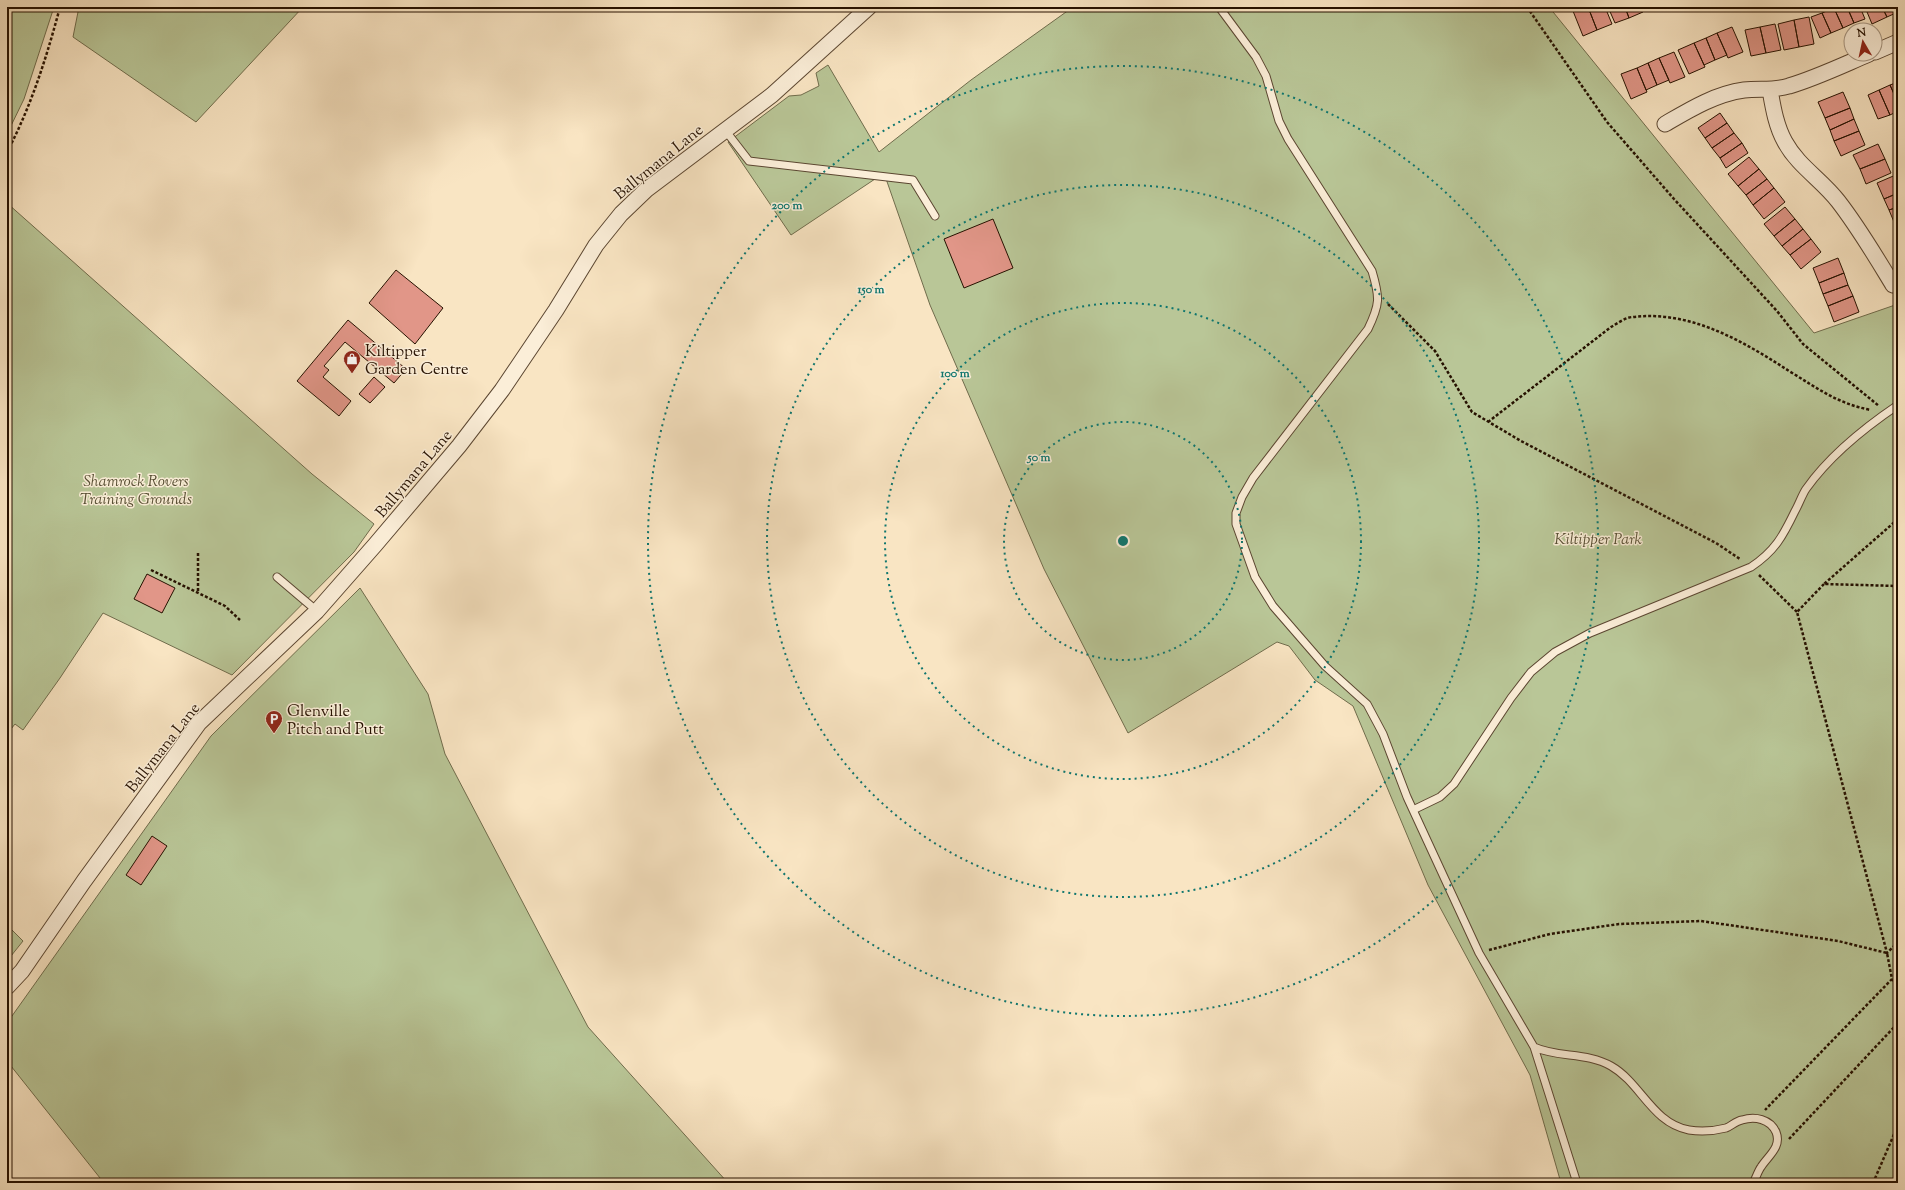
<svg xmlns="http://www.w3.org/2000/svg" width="1905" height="1190" font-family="'Sorts Mill Goudy',serif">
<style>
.green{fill:#b9c697;stroke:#706c4c}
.building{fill:#e19688;stroke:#261100}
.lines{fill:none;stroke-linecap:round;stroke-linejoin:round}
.service-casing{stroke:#5b4631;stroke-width:9}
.minor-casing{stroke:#5b4631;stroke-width:17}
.path{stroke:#261100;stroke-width:2.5;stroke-dasharray:3 2;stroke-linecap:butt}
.service{stroke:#fbeed8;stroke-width:7}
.minor{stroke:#fbeed8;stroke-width:15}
.ring{fill:none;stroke:#0f766e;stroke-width:2;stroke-dasharray:2 4}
.labels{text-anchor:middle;stroke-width:3;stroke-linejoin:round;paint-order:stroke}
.street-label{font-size:16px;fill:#261100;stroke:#fbeed8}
.poi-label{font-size:16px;fill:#261100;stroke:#fbeed8;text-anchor:start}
.park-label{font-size:16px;font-style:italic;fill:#595035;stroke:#fbeed8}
.centre{fill:#0f766e;stroke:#fbeed8;stroke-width:2}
.ring-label{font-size:12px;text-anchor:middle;font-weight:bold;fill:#0f766e;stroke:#fbeed8;stroke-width:3;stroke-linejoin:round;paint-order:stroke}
</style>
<rect width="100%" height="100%" fill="#f9e5c3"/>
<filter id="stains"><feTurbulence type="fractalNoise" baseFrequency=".005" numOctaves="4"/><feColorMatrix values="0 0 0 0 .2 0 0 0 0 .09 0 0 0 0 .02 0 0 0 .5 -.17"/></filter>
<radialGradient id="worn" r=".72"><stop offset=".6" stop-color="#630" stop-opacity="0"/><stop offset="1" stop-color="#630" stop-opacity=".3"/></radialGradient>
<path class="green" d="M 7,7 L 54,7 L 24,99 L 7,134 Z
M 79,7 L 303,7 L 196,122 L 73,37 Z
M 1073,7 L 1549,7 L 1814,333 L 1898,304 L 1898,1183 L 1561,1183 L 1530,1075 L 1428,885 L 1353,706 L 1315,680 L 1289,646 L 1277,642 L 1128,733 L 1044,569 L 930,305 L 884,173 L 791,235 L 728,142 L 789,96 L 801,95 L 819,86 L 816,73 L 828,65 L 879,152 L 971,80 Z
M 7,203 L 312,474 L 374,524 L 354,552 L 232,675 L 103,613 L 60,678 L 23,730 L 15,724 L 7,734 Z
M 360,588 L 428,694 L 445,754 L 588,1027 L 728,1183 L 104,1183 L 7,1061 L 7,1023 L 211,736 Z
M 7,925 L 23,941 L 7,961 Z"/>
<path class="building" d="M 1582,7 L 1588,7 L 1597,30 L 1583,36 L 1573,11 Z
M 1588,7 L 1605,7 L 1612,24 L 1597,30 Z
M 1608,7 L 1625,7 L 1629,18 L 1615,23 Z
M 1625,7 L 1641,7 L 1643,12 L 1629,18 Z
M 1645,7 L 1657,7 L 1647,11 Z
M 1847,7 L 1854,23 L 1843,28 L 1834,8 Z
M 1847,7 L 1860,7 L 1865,19 L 1854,23 Z
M 1865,7 L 1882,7 L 1887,17 L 1872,24 Z
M 1882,7 L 1898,7 L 1898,12 L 1887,17 Z
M 1834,8 L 1843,28 L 1831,33 L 1822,13 Z
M 1822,13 L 1831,33 L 1820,38 L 1811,17 Z
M 1809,17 L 1814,44 L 1799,47 L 1794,20 Z
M 1794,20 L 1799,47 L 1784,50 L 1778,24 Z
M 1775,24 L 1781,50 L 1766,53 L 1760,27 Z
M 1732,27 L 1743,52 L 1728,58 L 1717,33 Z
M 1760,27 L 1766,53 L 1751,56 L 1745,30 Z
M 1717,33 L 1727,55 L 1715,60 L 1706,38 Z
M 1706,38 L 1715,60 L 1704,65 L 1694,43 Z
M 1694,43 L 1705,67 L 1689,74 L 1678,50 Z
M 1674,52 L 1685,77 L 1670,83 L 1659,58 Z
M 1659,58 L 1669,80 L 1657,85 L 1648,63 Z
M 1648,63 L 1657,85 L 1646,90 L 1637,68 Z
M 1637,68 L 1647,92 L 1631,99 L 1621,74 Z
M 1898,82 L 1898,103 L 1890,85 Z
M 1890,85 L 1898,103 L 1898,111 L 1890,115 L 1879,90 Z
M 1879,90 L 1890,115 L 1878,119 L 1868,95 Z
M 1843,92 L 1850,108 L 1825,118 L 1818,102 Z
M 1850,108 L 1854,119 L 1830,130 L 1825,118 Z
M 1720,113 L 1727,123 L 1705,138 L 1698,128 Z
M 1854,119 L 1859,131 L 1834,141 L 1830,130 Z
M 1727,123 L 1734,133 L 1712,148 L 1705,138 Z
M 1859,131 L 1865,145 L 1841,156 L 1834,141 Z
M 1734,133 L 1742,143 L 1720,158 L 1712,148 Z
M 1742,143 L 1748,153 L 1726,168 L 1720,158 Z
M 1878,144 L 1885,159 L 1860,169 L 1853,155 Z
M 1749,157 L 1759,169 L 1738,186 L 1728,174 Z
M 1885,159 L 1891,173 L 1866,184 L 1860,169 Z
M 1759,169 L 1767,179 L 1746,195 L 1738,186 Z
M 1898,174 L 1898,193 L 1884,199 L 1877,183 Z
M 1767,179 L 1774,188 L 1753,205 L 1746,195 Z
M 1774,188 L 1785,202 L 1764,219 L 1753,205 Z
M 1898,193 L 1898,207 L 1889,210 L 1884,199 Z
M 1785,207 L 1795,219 L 1774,236 L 1764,224 Z
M 1898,207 L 1898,220 L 1894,222 L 1889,210 Z
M 993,219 L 1013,268 L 964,288 L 944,239 Z
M 1795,219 L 1803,229 L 1782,246 L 1774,236 Z
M 1898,220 L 1898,230 L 1894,222 Z
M 1803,229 L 1811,239 L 1790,255 L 1782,246 Z
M 1811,239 L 1821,252 L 1801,269 L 1790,255 Z
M 1838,258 L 1844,273 L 1819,283 L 1813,268 Z
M 396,270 L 443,308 L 415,344 L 369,303 Z
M 1844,273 L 1848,285 L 1823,294 L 1819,283 Z
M 1848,285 L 1853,296 L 1828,306 L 1823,294 Z
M 1853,296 L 1859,312 L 1834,322 L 1828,306 Z
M 348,320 L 406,369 L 394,383 L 345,342 L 324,366 L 329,370 L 323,377 L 351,401 L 339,416 L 297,381 Z
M 374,377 L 385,387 L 370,403 L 359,394 Z
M 147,574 L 175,588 L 162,613 L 134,599 Z
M 152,836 L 167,846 L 141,885 L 126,875 Z"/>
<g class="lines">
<defs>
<path id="service" d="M 1219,7 L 1256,57 L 1266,76 L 1279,121 L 1288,139 L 1372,271 C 1380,298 1380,304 1368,329 L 1253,478 L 1242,497 L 1236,513 L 1236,524 L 1255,577 L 1273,606 L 1325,666 L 1367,704 L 1383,734 L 1407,797 L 1479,953 L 1534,1047 L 1577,1183
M 725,130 L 749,161 L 913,180 L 935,216
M 277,577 L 317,611
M 1413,810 L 1440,797 L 1454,784 L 1511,698 L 1531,672 L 1555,652 L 1590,633 L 1751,567 C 1775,551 1783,536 1795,511 C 1799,504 1802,495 1806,489 C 1830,455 1864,428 1898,405
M 1534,1047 C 1558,1058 1587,1052 1611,1066 C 1641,1083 1652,1123 1689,1130 C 1701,1132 1714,1131 1726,1128 C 1731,1126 1736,1121 1742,1120 C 1755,1116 1770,1119 1776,1132 C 1782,1147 1768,1156 1761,1167 C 1758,1171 1756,1178 1753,1183"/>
<path id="minor" d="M 1875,52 L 1898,42
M 1770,90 C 1773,107 1776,126 1785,142 C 1798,166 1822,180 1838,201 C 1859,228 1876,257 1893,285
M 1665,124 C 1689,110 1715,94 1744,90 C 1759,88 1774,91 1789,86 C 1816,78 1843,65 1869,54
M 7,987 L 22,971 L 84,881 L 199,723 L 317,611 L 375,545 L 459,446 L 502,390 L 556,310 L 596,245 L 621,214 L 646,190 L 772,95 L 869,7"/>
</defs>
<use href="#service" class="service-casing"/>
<use href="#minor" class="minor-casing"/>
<path class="path" d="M 1527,7 L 1607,122 L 1674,199 L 1777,311 L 1803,344 L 1879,406
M 7,152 C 31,107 47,56 60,7
M 1388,304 L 1435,351 L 1472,412 L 1521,441 L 1716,543 L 1740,559
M 1488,422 L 1611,327 C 1618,323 1626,317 1633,317 C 1690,310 1743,341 1789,371 C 1817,388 1838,404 1871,410
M 1898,519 L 1824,584 L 1898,586
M 198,553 L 198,593
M 151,570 L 225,606 L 240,620
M 1759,575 L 1797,612
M 1824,584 L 1797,612 L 1887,953 L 1898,942
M 1489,950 L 1550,934 L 1619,924 L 1701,921 L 1838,941 L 1887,953 L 1892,979 L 1765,1110
M 1892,979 L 1898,986
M 1789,1139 L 1898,1023
M 1873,1183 L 1898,1125"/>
<use href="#service" class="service"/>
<use href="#minor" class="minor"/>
</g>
<g class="ring">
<circle cx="1123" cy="541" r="119"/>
<circle cx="1123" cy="541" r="238"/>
<circle cx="1123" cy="541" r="356"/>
<circle cx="1123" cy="541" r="475"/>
</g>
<defs>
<symbol id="shop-pin" viewBox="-11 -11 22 30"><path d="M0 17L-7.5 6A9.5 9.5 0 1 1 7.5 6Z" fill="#8f2418" stroke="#fbeed8"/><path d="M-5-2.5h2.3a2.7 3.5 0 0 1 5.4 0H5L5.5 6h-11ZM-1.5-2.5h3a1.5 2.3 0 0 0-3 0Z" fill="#fff"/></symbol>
<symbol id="parking-pin" viewBox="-11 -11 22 30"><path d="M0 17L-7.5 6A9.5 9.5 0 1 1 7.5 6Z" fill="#8f2418" stroke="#fbeed8"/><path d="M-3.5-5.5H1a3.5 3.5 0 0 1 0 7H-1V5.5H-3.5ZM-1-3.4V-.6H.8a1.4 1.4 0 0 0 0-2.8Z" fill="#fff"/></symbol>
</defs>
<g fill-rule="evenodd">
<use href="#shop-pin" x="342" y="349" width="20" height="27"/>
<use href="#parking-pin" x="264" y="709" width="20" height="27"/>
</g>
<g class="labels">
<g class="street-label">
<text transform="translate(658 161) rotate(-39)" y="6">Ballymana Lane</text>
<text transform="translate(413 473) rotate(-50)" y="6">Ballymana Lane</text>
<text transform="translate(162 747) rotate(-52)" y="6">Ballymana Lane</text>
</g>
<g class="poi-label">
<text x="365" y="356">Kiltipper<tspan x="365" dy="18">Garden Centre</tspan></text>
<text x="287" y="716">Glenville<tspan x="287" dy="18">Pitch and Putt</tspan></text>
</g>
<g class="park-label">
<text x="136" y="486">Shamrock Rovers<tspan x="136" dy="18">Training Grounds</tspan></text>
<text x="1598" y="544">Kiltipper Park</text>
</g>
</g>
<circle cx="1123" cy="541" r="6" class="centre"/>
<g class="ring-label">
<text x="787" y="209">200 m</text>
<text x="871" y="293">150 m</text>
<text x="955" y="377">100 m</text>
<text x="1039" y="461">50 m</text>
</g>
<rect width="1905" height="1190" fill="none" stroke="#f9e5c3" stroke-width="24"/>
<rect x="8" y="8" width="1889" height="1174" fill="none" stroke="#261100" stroke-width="2"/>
<rect x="12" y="12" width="1881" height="1166" fill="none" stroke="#261100"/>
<g transform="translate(1863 42) rotate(351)"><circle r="19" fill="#fbeed8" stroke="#a69682"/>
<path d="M0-3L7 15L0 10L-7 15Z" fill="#8f2418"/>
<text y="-6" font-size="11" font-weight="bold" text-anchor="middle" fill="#261100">N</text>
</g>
<rect width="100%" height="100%" filter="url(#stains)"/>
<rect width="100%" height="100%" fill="url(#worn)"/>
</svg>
